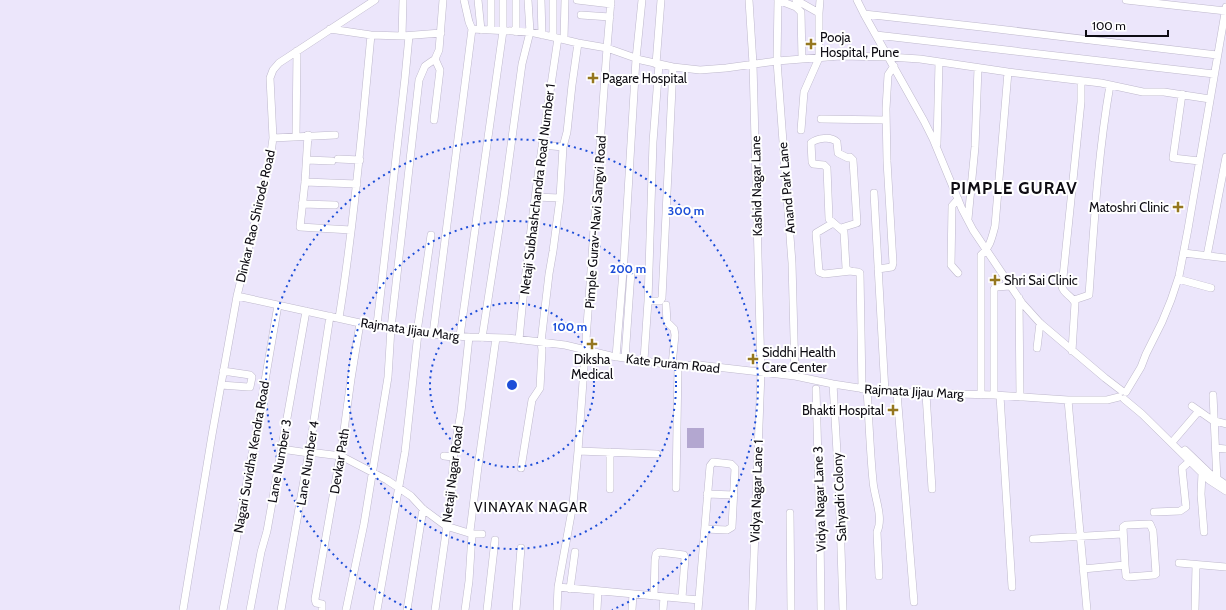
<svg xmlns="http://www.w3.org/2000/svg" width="1226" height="610" font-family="Cabin,sans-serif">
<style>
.water{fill:#b3a7d0}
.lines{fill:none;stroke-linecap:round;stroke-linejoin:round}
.minor-casing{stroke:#beb8cc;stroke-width:8}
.minor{stroke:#fff;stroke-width:7}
.ring{fill:none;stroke:#1d4ed8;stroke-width:2;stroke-dasharray:2 4}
.poi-dot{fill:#95771f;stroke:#fff;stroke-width:1.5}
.labels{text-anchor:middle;stroke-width:4;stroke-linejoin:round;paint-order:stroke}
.poi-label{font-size:13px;fill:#0e0c13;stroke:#fff;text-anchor:start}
.street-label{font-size:13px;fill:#0e0c13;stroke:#fff}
.neighbourhood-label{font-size:14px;letter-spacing:1px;fill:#0e0c13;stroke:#fff}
.district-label{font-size:17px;font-weight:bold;letter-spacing:1px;fill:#0e0c13;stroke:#fff}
.centre{fill:#1d4ed8;stroke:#fff;stroke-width:2}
.ring-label{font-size:12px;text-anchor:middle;font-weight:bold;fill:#1d4ed8;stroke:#fff;stroke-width:4;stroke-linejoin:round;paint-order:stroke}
</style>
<rect width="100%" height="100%" fill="#ece6fb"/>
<path class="water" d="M 687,428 L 704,428 L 704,448 L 687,448 Z"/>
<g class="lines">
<defs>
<path id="minor" d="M 478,0 L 481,30
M 491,0 L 491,30
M 516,0 L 516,32
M 541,0 L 542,35
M 553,0 L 553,37
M 577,0 L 611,4
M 749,0 L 753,64 L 761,372 L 752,610
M 778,0 L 777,61 L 792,263 L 795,376
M 778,0 L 796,7 L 801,12 L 802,59
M 796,0 L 819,13 L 819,58 L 804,92 L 801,130
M 857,0 L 864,14 L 924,121 L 933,139 L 962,209 L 973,230 L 1022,303 L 1040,323 L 1105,378 L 1122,391
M 1126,0 L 1226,11
M 819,13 L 820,0
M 864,14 L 981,27 L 1217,55
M 581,15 L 610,17
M 330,29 L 371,35 L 402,36 L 441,33
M 472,29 L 530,32 L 553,37 L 578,43 L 607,48 L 641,60 L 673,67 L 700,70 L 726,68 L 777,61 L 840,56 L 889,57 L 920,59 L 1008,72 L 1101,83 L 1143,92 L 1164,92 L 1210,99
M 876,35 L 1214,74
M 402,36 L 403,0
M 564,39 L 565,0
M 656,64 L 661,0
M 1182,94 L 1173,158 L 1199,161
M 821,119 L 886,120
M 434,120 L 440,70 L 435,59
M 308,135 L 305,182 L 300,227 L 351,230
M 296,136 L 297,51
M 273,138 L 335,135
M 937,144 L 939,62
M 542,145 L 563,147
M 338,159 L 360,160
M 307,160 L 332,161
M 305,182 L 357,184
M 874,193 L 885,392
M 535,197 L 560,198
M 958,199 L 952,206 L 951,265 L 958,273
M 302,204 L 335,205
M 968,219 L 975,147 L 978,68
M 833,223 L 816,233 L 819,272 L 824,274 L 851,271
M 841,228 L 857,223 L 853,160 L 850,157 L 848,158 L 838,153 L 837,142 C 831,136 817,138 811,143 L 812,162 L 813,164 L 824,165 L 827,168 L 829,219 L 844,232 L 846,268 L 849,271 L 858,272 L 860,273 L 862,389
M 1184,253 L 1226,258
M 1207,256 L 1226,157
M 878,269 L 892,267 L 893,263 L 887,161 L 886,109 L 888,75 L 894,66
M 1178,279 L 1211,288
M 237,296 L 360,323 L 418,333 L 469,337 L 507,338 L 565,345 L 611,356 L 678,366 L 699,365 L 795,376 L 833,384 L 885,392 L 994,395 L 1068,400 L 1107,400 L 1119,397
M 1019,298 L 1020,397
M 1074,300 L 1089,295 C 1094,225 1098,154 1110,85
M 648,301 L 653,142 L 659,64
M 666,305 L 667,322 L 674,329 L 675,335 L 672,365
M 339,318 C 354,224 362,129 371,35
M 377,325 L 405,78 L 409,36
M 417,332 L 431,235
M 433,334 L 472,29 L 469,22 L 464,0
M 460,336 L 503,31 L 503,0
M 482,338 L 504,197 L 522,64 L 530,32 L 528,0
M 519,340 C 528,239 543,138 558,38
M 1037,348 L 1040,323
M 1072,351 L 1075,303 C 1072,296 1064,294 1062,287 L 1081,102 L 1081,81
M 616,357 L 624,259 L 636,59 L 642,0
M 625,358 L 631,272
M 644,360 L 648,301 L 660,301 L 662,298 L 673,67
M 833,384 L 839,487 L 843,610
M 221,385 L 248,387 L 250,387 L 252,377 L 250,375 L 223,371
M 816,389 L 820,531 L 821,610
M 867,389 C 869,420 870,451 873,481 C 874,497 884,517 877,532 L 879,576
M 1126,392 L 1141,367 L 1146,354 L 1162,322 L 1171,300 L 1179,276 L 1188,229 L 1226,7
M 897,393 L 914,602
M 926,394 L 932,489
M 981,395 L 981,255 C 990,248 992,237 995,226 L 1008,72
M 994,395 L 994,289 L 996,287 L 1010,286
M 1213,395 L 1217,481
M 1000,396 L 1012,587
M 1124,399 L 1142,414 L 1209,480 L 1226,491
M 1068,400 L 1087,610
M 1192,406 L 1212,420 L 1226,424
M 1174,440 L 1198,412
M 1216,448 L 1226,449
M 281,449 L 309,453
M 1185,450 L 1209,473 L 1226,485
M 578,451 L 657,454
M 309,452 L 341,456 L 387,480 L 411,496 L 423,509 L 446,526 L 472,534 L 482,534
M 444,456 L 453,457
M 521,468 L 532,400 L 540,388 L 542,350 L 541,342 L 549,274 L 553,251 L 560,198 L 563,147 L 567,132 L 572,85 L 578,43
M 1202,473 L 1201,494 L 1204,532
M 676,488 L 678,366
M 610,489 L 610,452
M 707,494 L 734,495
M 1154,512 L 1180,511 L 1186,507 L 1182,468 L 1190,461
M 790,513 L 791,610
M 470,531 L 478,467 L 496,338
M 1033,539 L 1122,534
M 1179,563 L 1226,567
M 1083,569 L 1125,565 L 1126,576 L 1128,577 L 1154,575 L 1156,574 L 1153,531 L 1150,524 L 1126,525 L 1123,527 L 1125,565
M 558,587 L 699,600
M 570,589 L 575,552
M 654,596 L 655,560 L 656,554 L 659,552 L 684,555 L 685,558 L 682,598
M 183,610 L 212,435 L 237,296 L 270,160 L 273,138 L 270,78 L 273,70 L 279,63 L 375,0
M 223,610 L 255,439 L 278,305
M 250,610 L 261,552 L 267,531 L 306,311
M 281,610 L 310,446 L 330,316
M 322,610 L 322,604 L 316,603 L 315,599 L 342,445 L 351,379 L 360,323
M 346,610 L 364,524 L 388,377 L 391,328 L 419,80 L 425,66 L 435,59 L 439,50 L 443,0
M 377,610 L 405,452 L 418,333
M 407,610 L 423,509
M 435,610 L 451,497 L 454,452 L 461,412 L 469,337
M 465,610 L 469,581 L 472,534
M 487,610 L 495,540
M 516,610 L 521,548
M 557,610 L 558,587 L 573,504 L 578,451 L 607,48 L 611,0
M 597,610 L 598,591
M 632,610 L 633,594
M 663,610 L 664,597
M 698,610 L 710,466 L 713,462 L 731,464 L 735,468 L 732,527 L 727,530 L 705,529
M 1195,610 L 1196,565"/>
</defs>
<use href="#minor" class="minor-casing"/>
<use href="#minor" class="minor"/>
</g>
<g class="ring">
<circle cx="512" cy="385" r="82"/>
<circle cx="512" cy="385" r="164"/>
<path d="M412 610A246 246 0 1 1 612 610"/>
</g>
<g class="poi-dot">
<path d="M809 38h4v4h4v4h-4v4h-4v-4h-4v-4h4z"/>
<path d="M591 72h4v4h4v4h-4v4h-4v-4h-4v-4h4z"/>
<path d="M1176 201h4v4h4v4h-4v4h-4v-4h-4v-4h4z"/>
<path d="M993 274h4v4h4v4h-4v4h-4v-4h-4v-4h4z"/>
<path d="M590 338h4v4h4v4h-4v4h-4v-4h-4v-4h4z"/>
<path d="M751 353h4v4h4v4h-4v4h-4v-4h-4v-4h4z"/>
<path d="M891 404h4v4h4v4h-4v4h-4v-4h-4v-4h4z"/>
</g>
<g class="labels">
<g class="poi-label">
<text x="820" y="42">Pooja<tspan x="820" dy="15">Hospital, Pune</tspan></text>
<text x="602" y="83">Pagare Hospital</text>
<text x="1169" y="212" text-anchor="end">Matoshri Clinic</text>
<text x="1004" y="285">Shri Sai Clinic</text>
<text x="762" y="357">Siddhi Health<tspan x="762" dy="15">Care Center</tspan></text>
<text x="592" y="364" text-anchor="middle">Diksha<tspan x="592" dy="15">Medical</tspan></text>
<text x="884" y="415" text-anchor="end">Bhakti Hospital</text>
</g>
<g class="street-label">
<text transform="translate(756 186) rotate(-91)" y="5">Kashid Nagar Lane</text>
<text transform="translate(786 188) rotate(-95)" y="5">Anand Park Lane</text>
<text transform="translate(537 189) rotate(-83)" y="5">Netaji Subhashchandra Road Number 1</text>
<text transform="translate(255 216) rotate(-77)" y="5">Dinkar Rao Shirode Road</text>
<text transform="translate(595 222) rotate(-86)" y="5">Pimple Gurav-Navi Sangvi Road</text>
<text transform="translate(410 329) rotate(8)" y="5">Rajmata Jijau Marg</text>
<text transform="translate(673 363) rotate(6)" y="5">Kate Puram Road</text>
<text transform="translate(914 391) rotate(3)" y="5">Rajmata Jijau Marg</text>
<text transform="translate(251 457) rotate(-80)" y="5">Nagari Suvidha Kendra Road</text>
<text transform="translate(279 461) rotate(-80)" y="5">Lane Number 3</text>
<text transform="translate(339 461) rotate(-81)" y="5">Devkar Path</text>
<text transform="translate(307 463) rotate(-81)" y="5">Lane Number 4</text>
<text transform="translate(452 474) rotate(-83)" y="5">Netaji Nagar Road</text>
<text transform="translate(756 491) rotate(-88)" y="5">Vidya Nagar Lane 1</text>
<text transform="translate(839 497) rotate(-93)" y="5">Sahyadri Colony</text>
<text transform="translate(819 499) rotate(-92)" y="5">Vidya Nagar Lane 3</text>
</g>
<g class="neighbourhood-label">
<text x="531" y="512">VINAYAK NAGAR</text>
</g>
<g class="district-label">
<text x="1014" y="194">PIMPLE GURAV</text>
</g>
</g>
<circle cx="512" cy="385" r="6" class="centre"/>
<g class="ring-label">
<text x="686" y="215">300 m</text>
<text x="628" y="273">200 m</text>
<text x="570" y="331">100 m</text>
</g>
<path d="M1086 30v6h82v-6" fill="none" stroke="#0e0c13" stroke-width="2"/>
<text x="1092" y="30" font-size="12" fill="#0e0c13" stroke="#ffffff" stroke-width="3" paint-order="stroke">100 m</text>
</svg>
